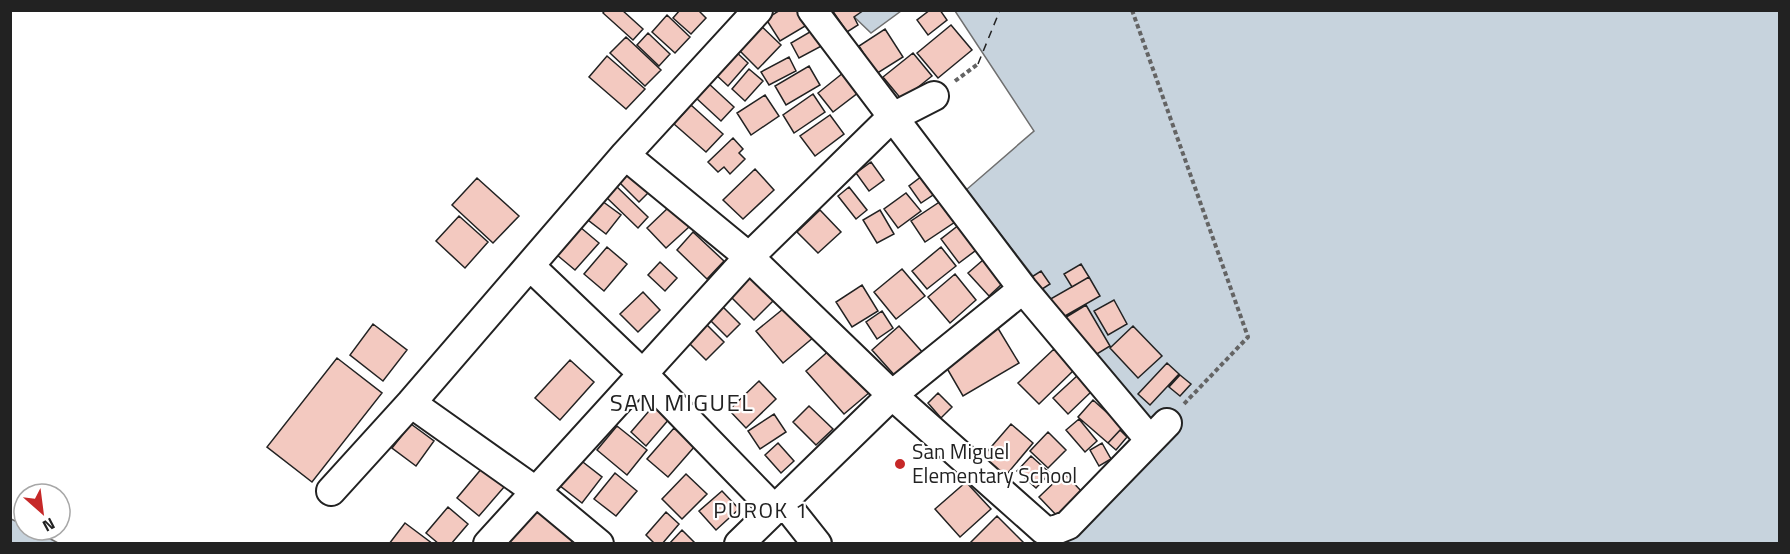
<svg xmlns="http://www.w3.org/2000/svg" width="1790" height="554" font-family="'Titillium Web',sans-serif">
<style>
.water{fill:#c7d3dd;stroke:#6f6f6f;stroke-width:1.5}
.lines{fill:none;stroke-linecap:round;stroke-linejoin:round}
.ferry{stroke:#222;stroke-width:1.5;stroke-dasharray:8 6;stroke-linecap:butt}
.building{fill:#f3c9c0;stroke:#222;stroke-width:1.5}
.minor-casing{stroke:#222;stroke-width:32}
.path{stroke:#646464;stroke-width:4;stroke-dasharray:4.5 3;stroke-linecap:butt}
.minor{stroke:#fff;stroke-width:28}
.poi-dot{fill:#c62828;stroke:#fff;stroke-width:2}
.labels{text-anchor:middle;stroke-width:4.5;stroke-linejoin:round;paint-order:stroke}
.poi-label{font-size:21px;fill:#222;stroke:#fff;text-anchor:start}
.neighbourhood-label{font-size:22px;letter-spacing:1.5px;fill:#222;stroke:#fff}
.quarter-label{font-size:24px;letter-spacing:1.5px;fill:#222;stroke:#fff}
</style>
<rect width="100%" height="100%" fill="#fff"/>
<path class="water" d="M 848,11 L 901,11 L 871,33 Z
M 955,11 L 1779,11 L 1779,543 L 1055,543 L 1156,434 L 966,190 L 1034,131 Z
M 11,519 L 24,525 L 24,530 L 34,530 L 58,543 L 11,543 Z"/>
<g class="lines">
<path class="ferry" d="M 978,64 L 1000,10"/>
</g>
<path class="building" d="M 605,10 L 622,10 L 643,29 L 633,40 L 603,13 Z
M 680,10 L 698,10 L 706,18 L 691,34 L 673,18 Z
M 780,10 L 805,10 L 812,22 L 780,41 L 766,19 Z
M 832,10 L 864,10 L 854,17 L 858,25 L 847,32 Z
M 930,10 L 940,10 L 947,20 L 928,35 L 917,20 Z
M 667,15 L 690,37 L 675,53 L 652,32 Z
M 754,19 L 781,45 L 758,69 L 731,42 Z
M 951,25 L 972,50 L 938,78 L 917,53 Z
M 820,26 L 829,42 L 799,58 L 791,43 Z
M 885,29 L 903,57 L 876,74 L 859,46 Z
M 648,33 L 670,54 L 659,66 L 637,45 Z
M 626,37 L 661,70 L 645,86 L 610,53 Z
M 733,49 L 748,63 L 728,86 L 713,72 Z
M 913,53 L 932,76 L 902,100 L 883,77 Z
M 607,56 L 645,89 L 626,109 L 589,77 Z
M 789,57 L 796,71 L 769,85 L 761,72 Z
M 809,66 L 820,85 L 786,105 L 775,86 Z
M 749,69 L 763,81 L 745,101 L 732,89 Z
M 848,69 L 863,89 L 833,112 L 818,93 Z
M 708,83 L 734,107 L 721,121 L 695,97 Z
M 813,94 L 825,112 L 794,133 L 783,115 Z
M 765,95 L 779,116 L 751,135 L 737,113 Z
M 691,105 L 723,134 L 706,152 L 674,124 Z
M 830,115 L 844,134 L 815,156 L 800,136 Z
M 733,138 L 743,149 L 739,153 L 745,159 L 730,174 L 724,167 L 718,172 L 708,162 Z
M 871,162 L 884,180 L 869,191 L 856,173 Z
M 633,168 L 653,188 L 639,202 L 619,182 Z
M 755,169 L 774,190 L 743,219 L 723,200 Z
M 926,173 L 939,191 L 921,203 L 909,186 Z
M 477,178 L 519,216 L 493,243 L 452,205 Z
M 615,185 L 648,217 L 638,228 L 605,196 Z
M 849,187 L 867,210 L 856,219 L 838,196 Z
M 906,193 L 921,211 L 898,228 L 884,209 Z
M 947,197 L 961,218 L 925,242 L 911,221 Z
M 602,201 L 621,215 L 606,234 L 588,220 Z
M 670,206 L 689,227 L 666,248 L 647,228 Z
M 820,210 L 841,232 L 818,253 L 797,232 Z
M 880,210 L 894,234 L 877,243 L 863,220 Z
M 459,216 L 488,242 L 465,268 L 436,241 Z
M 964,221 L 983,245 L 959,263 L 941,239 Z
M 580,227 L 599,243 L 575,270 L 557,255 Z
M 693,232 L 724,261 L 707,279 L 677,250 Z
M 607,247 L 627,264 L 604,291 L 584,274 Z
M 941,247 L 956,266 L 927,289 L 912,271 Z
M 983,260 L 1004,282 L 989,296 L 968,273 Z
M 660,262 L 677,278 L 665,291 L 648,275 Z
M 1081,264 L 1089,277 L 1072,287 L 1064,274 Z
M 902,269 L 925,296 L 896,319 L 874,292 Z
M 751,270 L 778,296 L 754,320 L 727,293 Z
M 1041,271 L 1050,284 L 1036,293 L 1027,280 Z
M 955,274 L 976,300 L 950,323 L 928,297 Z
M 1089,277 L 1100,296 L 1058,320 L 1047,301 Z
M 862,285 L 878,311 L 852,327 L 836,302 Z
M 643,292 L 660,310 L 638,332 L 620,314 Z
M 1114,300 L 1127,324 L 1108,335 L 1094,311 Z
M 718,302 L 740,324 L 727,337 L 705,315 Z
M 788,305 L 814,337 L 783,363 L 756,331 Z
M 1086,305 L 1110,346 L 1087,360 L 1063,319 Z
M 882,311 L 893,328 L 877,339 L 866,322 Z
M 699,317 L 724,342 L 706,360 L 681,335 Z
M 373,324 L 407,350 L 383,381 L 350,355 Z
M 996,325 L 1019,363 L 963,396 L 941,358 Z
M 899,326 L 924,354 L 897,378 L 872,350 Z
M 1133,326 L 1162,356 L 1138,378 L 1110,348 Z
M 832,348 L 870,392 L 844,414 L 806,371 Z
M 1054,349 L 1074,370 L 1039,404 L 1018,383 Z
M 337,358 L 382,393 L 312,482 L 267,447 Z
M 570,360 L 594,382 L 560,420 L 535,398 Z
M 1167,363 L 1179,374 L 1150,405 L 1138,394 Z
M 1078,375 L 1092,391 L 1068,414 L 1053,398 Z
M 1180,375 L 1191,384 L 1180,396 L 1169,387 Z
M 759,381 L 776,399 L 746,428 L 729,410 Z
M 938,393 L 952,407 L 941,418 L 928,403 Z
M 1093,400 L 1123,427 L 1108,443 L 1078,417 Z
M 655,404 L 670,418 L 646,446 L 631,432 Z
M 809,406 L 833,429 L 816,445 L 793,422 Z
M 774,414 L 786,432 L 760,449 L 748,431 Z
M 1079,419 L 1097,441 L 1085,452 L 1066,430 Z
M 411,424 L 434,441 L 416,466 L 392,448 Z
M 1011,424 L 1033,443 L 1002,480 L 979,461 Z
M 617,426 L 647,450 L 627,475 L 597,450 Z
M 674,428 L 695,446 L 668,477 L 647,459 Z
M 1120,430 L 1127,437 L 1116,450 L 1108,443 Z
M 1048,432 L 1066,450 L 1048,468 L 1030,451 Z
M 778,443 L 794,461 L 781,473 L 765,455 Z
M 1102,443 L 1111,459 L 1099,466 L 1090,450 Z
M 1031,456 L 1050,473 L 1036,488 L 1017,471 Z
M 579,459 L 602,477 L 582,503 L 559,485 Z
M 488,461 L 511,479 L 479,516 L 457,498 Z
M 615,473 L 637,491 L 616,516 L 594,499 Z
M 1064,473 L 1084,494 L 1059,518 L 1039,497 Z
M 686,474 L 707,494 L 682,519 L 662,499 Z
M 966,482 L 991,509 L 960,537 L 935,509 Z
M 722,491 L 739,509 L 716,530 L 699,511 Z
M 530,503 L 573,540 L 570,544 L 495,544 Z
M 448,507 L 468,524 L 451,544 L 439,544 L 426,533 Z
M 666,512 L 679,524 L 662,544 L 655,544 L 646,535 Z
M 997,516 L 1024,543 L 971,544 L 970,543 Z
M 405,523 L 433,544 L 389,544 Z
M 682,530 L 696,544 L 669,544 Z"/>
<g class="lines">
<defs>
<path id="minor" d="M 812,10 L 1023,289 L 1149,439
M 625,155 L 749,257 L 892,395 L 1044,530 L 1053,531 L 1068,525 L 1167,423
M 530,266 L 643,374 L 775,510
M 411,403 L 534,490 L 599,544
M 331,491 L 411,403 L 625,155 L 758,10
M 783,501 L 817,544
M 488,544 L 749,257 L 891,118 L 934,96
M 739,544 L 892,395 L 1023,289"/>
</defs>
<use href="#minor" class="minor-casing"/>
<path class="path" d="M 1132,10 L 1248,337 L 1183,405
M 955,81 L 978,64"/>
<use href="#minor" class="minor"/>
</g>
<circle class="poi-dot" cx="900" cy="464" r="6"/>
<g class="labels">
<g class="poi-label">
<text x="912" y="459">San Miguel<tspan x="912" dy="24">Elementary School</tspan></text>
</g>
<g class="neighbourhood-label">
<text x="761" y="518">PUROK 1</text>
</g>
<g class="quarter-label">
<text x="682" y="411">SAN MIGUEL</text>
</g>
</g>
<rect width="1790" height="554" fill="none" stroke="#222222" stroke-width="24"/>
<g transform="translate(42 512) rotate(152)"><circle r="28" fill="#ffffff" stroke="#a7a7a7" stroke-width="1.5"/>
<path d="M0-4.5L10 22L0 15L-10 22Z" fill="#c62828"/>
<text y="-9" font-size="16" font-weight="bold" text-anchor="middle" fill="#222222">N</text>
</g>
</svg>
